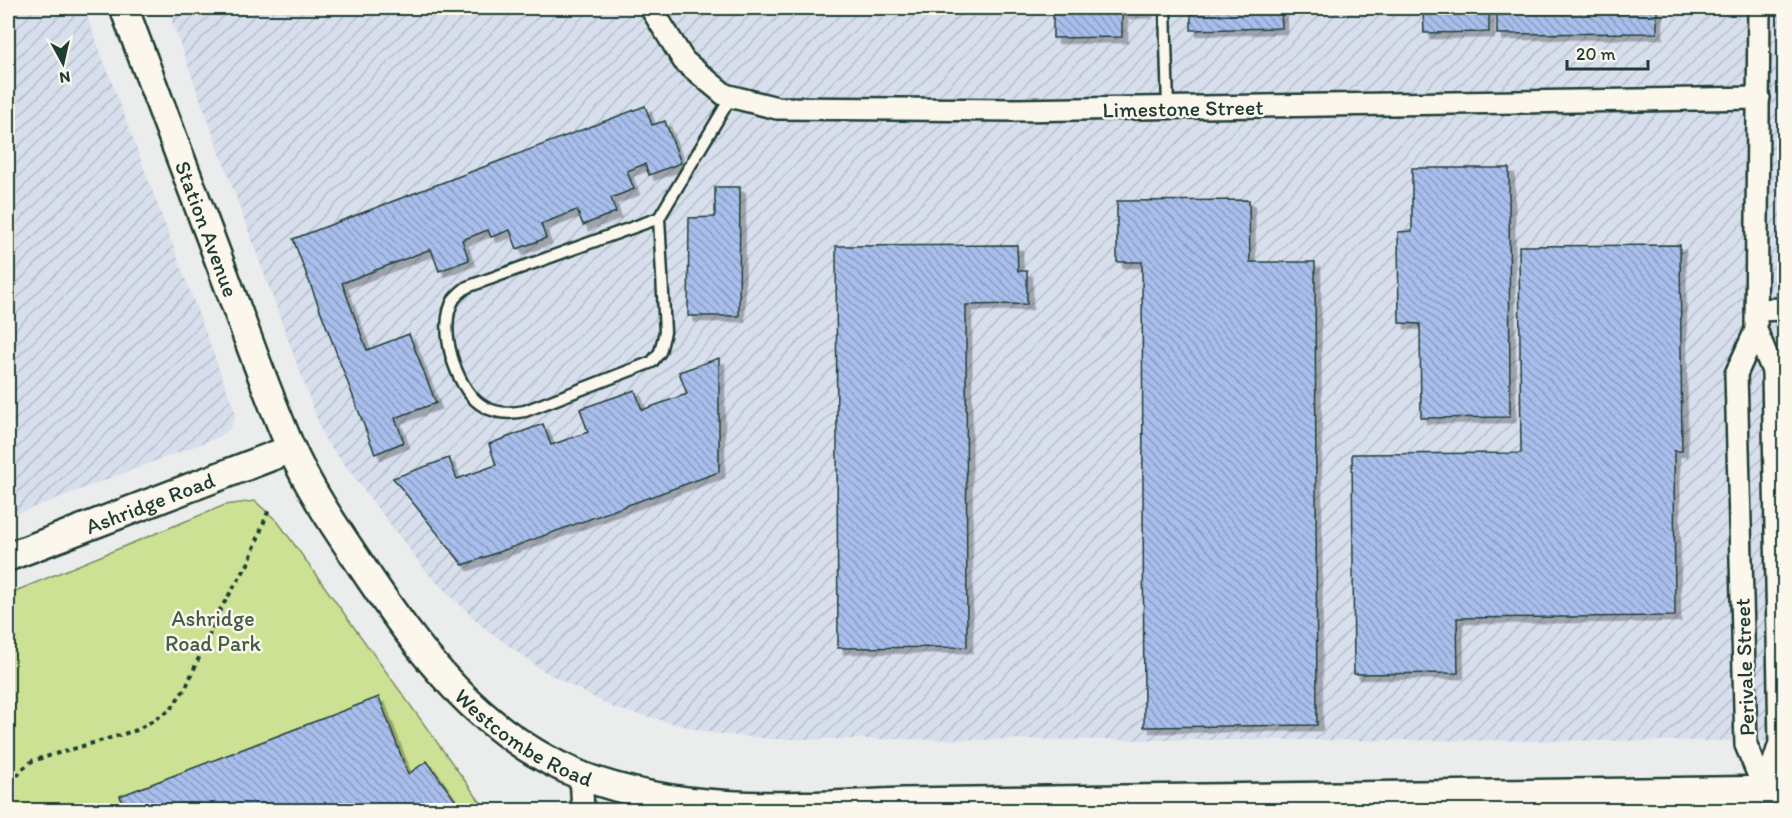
<svg xmlns="http://www.w3.org/2000/svg" width="1792" height="818" font-family="Itim,sans-serif">
<style>
.industrial{fill:url(#industrial-furrows)}
.park{fill:#cde195;stroke:#768f64;stroke-width:1.5}
.building{fill:url(#building-back-hatch);stroke:#1f3d34;stroke-width:1.5;filter:url(#shadow)}
.lines{fill:none;stroke-linecap:round;stroke-linejoin:round}
.service-casing{stroke:#1f3d34;stroke-width:15}
.minor-casing{stroke:#1f3d34;stroke-width:26}
.tertiary-casing{stroke:#1f3d34;stroke-width:32}
.path{stroke:#1f3d34;stroke-width:4;stroke-dasharray:4.5 4.5;stroke-linecap:butt}
.service{stroke:#fbf7ec;stroke-width:10}
.minor{stroke:#fbf7ec;stroke-width:21}
.tertiary{stroke:#fbf7ec;stroke-width:27}
.labels{text-anchor:middle;stroke-width:5;stroke-linejoin:round;paint-order:stroke}
.street-label{font-size:22px;fill:#1f3d34;stroke:#fbf7ec}
.park-label{font-size:22px;fill:#425e47;stroke:#fbf7ec}
</style>
<defs>
<pattern id="industrial-furrows" width="10" height="10" patternUnits="userSpaceOnUse" patternTransform="scale(1.5)"><rect width="10" height="10" fill="#d7deec"/><path d="M-1 1l2-2M0 10L10 0M9 11l2-2" fill="none" stroke="#b8bfcb"/></pattern>
<pattern id="building-back-hatch" width="6" height="6" patternUnits="userSpaceOnUse" patternTransform="scale(1.5)"><rect width="6" height="6" fill="#a9beec"/><path d="M-1 5l2 2M0 0l6 6M5-1l2 2" fill="none" stroke="#899cc0"/></pattern>
<filter id="shadow"><feDropShadow dx="5.5" dy="5.5" stdDeviation="0" flood-color="#0004"/></filter>
</defs>
<rect width="100%" height="100%" fill="#ebecec"/>
<filter id="ink" filterUnits="userSpaceOnUse"><feTurbulence type="fractalNoise" baseFrequency=".0167" numOctaves="2"/><feDisplacementMap in="SourceGraphic" scale="12" xChannelSelector="R" yChannelSelector="G"/><feConvolveMatrix kernelMatrix="1 2 1 2 8 2 1 2 1" color-interpolation-filters="sRGB"/></filter>
<g filter="url(#ink)">
<path class="industrial" d="M 8,8 L 84,8 L 236,414 L 230,429 L 216,438 L 8,517 Z
M 167,8 L 1784,8 L 1784,741 L 771,739 L 711,733 L 614,708 L 542,670 L 482,626 L 429,575 L 324,438 Z"/>
<path class="park" d="M 255,501 L 278,522 L 486,810 L 8,810 L 8,594 L 225,505 Z"/>
<path class="building" d="M 1053,8 L 1146,8 L 1146,12 L 1122,13 L 1122,37 L 1053,38 Z
M 1191,8 L 1281,8 L 1282,28 L 1191,30 Z
M 1423,8 L 1489,8 L 1489,32 L 1424,33 Z
M 1497,8 L 1657,8 L 1657,33 L 1497,34 Z
M 645,106 L 652,125 L 665,121 L 681,163 L 649,175 L 645,164 L 627,171 L 634,189 L 611,198 L 616,212 L 583,225 L 577,210 L 541,224 L 546,238 L 517,249 L 510,230 L 491,237 L 488,230 L 462,240 L 469,260 L 439,271 L 431,249 L 342,283 L 367,350 L 409,334 L 436,403 L 395,418 L 404,442 L 375,454 L 293,239 Z
M 1412,168 L 1509,168 L 1510,417 L 1421,418 L 1420,324 L 1399,323 L 1398,232 L 1412,231 Z
M 715,187 L 740,187 L 739,316 L 688,316 L 689,218 L 715,217 Z
M 1249,200 L 1250,262 L 1315,262 L 1317,725 L 1144,727 L 1142,262 L 1117,262 L 1117,201 Z
M 1017,245 L 1018,271 L 1027,271 L 1027,304 L 966,305 L 967,647 L 838,648 L 836,246 Z
M 1680,245 L 1682,451 L 1674,451 L 1675,616 L 1457,618 L 1458,673 L 1354,674 L 1352,454 L 1521,453 L 1519,246 Z
M 719,358 L 719,472 L 463,565 L 393,478 L 449,458 L 457,479 L 496,465 L 489,444 L 543,424 L 551,445 L 588,432 L 580,409 L 635,390 L 642,410 L 687,394 L 679,372 Z
M 379,697 L 408,774 L 427,761 L 462,810 L 125,810 L 120,796 Z"/>
<g class="lines">
<defs>
<path id="service" d="M 1165,8 L 1168,108
M 659,218 L 467,287 C 463,290 457,295 454,299 C 437,327 455,386 480,404 C 494,414 509,414 525,411 L 652,362 L 660,352 L 665,332 L 659,218 L 731,97"/>
<path id="minor" d="M 651,8 L 684,61 L 725,95 L 777,108 L 1015,110 L 1759,98
M 1759,8 L 1756,330 L 1773,371 L 1780,743 L 1765,790
M 1756,310 L 1784,309
M 1756,330 L 1736,374 L 1746,745 L 1765,790
M 581,776 L 583,810"/>
<g id="tertiary">
<path id="s1" d="M 124,8 C 154,87 184,167 214,247 C 239,313 262,381 290,446 C 308,487 335,527 360,564 C 419,652 479,735 582,776 C 683,815 798,806 903,802 L 1784,790"/>
<path id="s2" d="M 8,557 L 291,449"/>
</g>
</defs>
<use href="#service" class="service-casing"/>
<use href="#minor" class="minor-casing"/>
<use href="#tertiary" class="tertiary-casing"/>
<path class="path" d="M 9,810 C 7,789 15,774 32,761 L 137,730 L 170,710 L 186,687 L 221,608 L 248,564 L 269,509"/>
<use href="#service" class="service"/>
<use href="#minor" class="minor"/>
<use href="#tertiary" class="tertiary"/>
</g>
</g>
<g class="labels">
<g class="street-label">
<text transform="translate(1183 108) rotate(-1)" y="8">Limestone Street</text>
<text dy="8" stroke="none"><textPath href="#s1" startOffset="236">Station Avenue</textPath></text>
<text dy="8" stroke="none"><textPath href="#s2" startOffset="152">Ashridge Road</textPath></text>
<text transform="translate(1744 667) rotate(-92)" y="8">Perivale Street</text>
<text dy="8" stroke="none"><textPath href="#s1" startOffset="848">Westcombe Road</textPath></text>
</g>
<g class="park-label">
<text x="213" y="626">Ashridge<tspan x="213" dy="25">Road Park</tspan></text>
</g>
</g>
<rect width="1792" height="818" fill="none" stroke="#fbf7ec" stroke-width="30"/>
<rect x="15" y="15" width="1762" height="788" fill="none" stroke="#1f3d34" stroke-width="2" filter="url(#ink)"/>
<g transform="translate(63 63) rotate(172)" stroke="#fbf7ec" stroke-width="4.5" paint-order="stroke">
<path d="M0-4.5L10 22L0 15L-10 22Z" fill="#1f3d34"/>
<text y="-9" font-size="16" font-weight="bold" text-anchor="middle" fill="#1f3d34">N</text>
</g>
<path d="M1567 60v9h81v-9" fill="none" stroke="#1f3d34" stroke-width="3"/>
<text x="1576" y="60" font-size="18" fill="#1f3d34" stroke="#fbf7ec" stroke-width="4.5" paint-order="stroke">20 m</text>
</svg>
